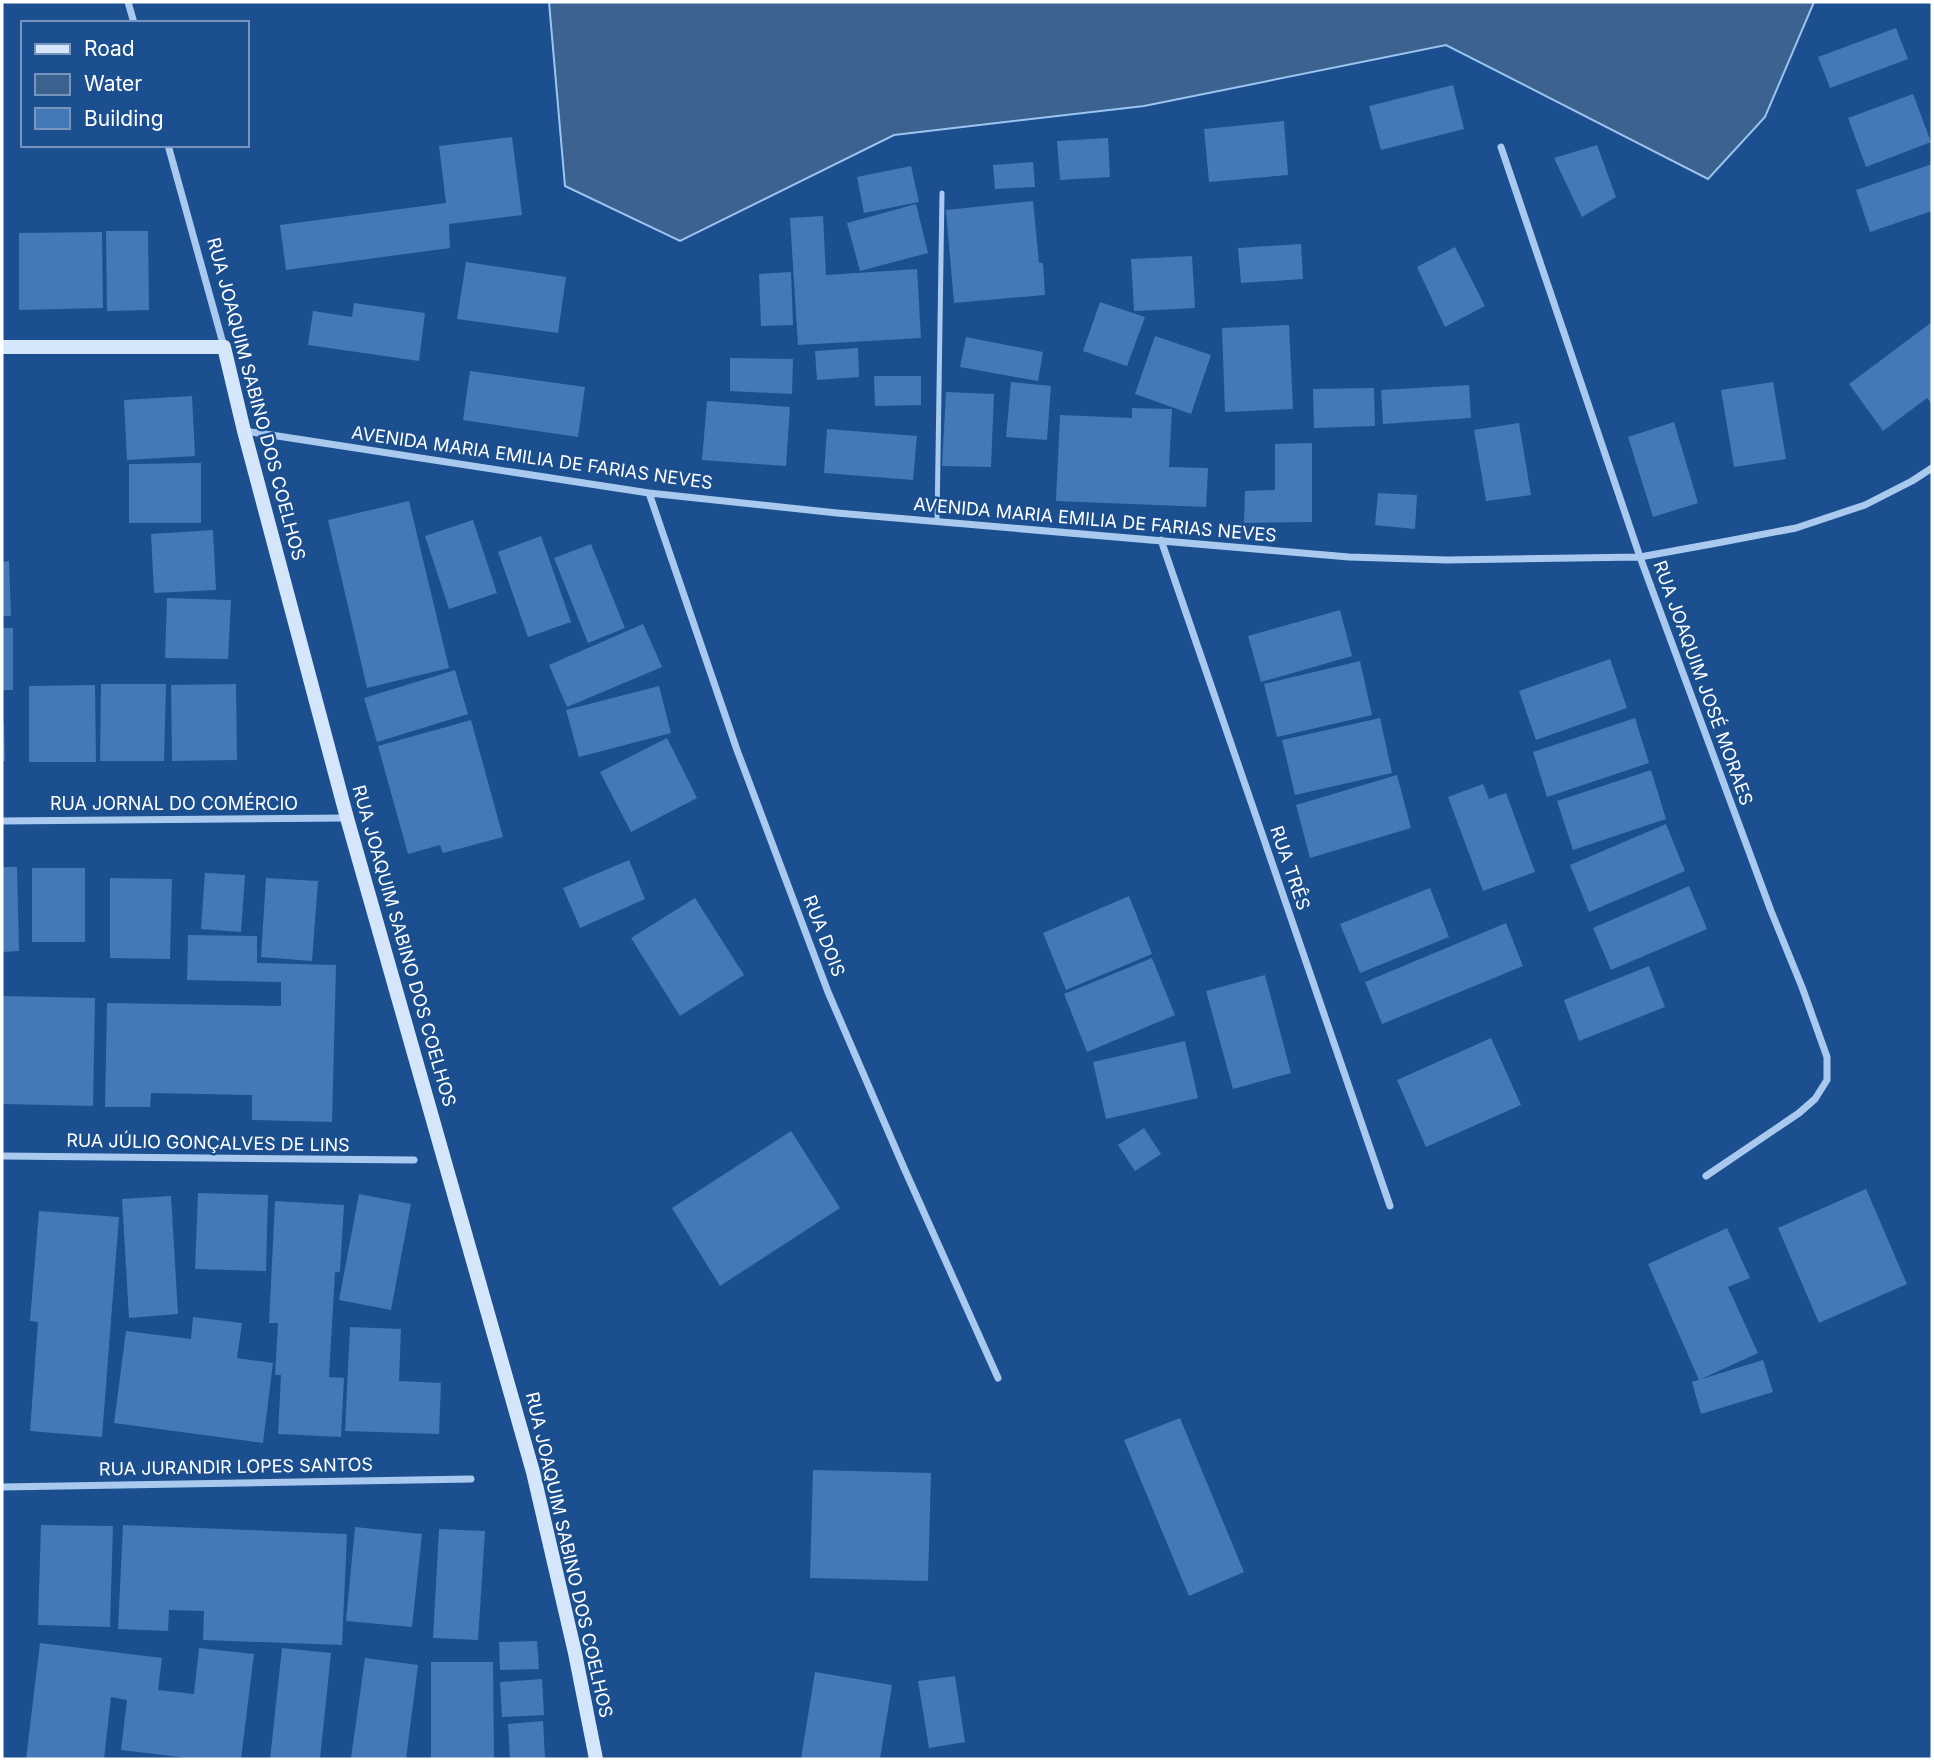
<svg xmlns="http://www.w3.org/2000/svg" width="1934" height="1761" font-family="Inter,sans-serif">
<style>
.water{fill:#3c6290;stroke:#9cc4f0;stroke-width:2}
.building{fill:#4478b7}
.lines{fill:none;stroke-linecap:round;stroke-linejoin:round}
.service{stroke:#a9c9ee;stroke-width:5}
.minor{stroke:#a9c9ee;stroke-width:7}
.secondary{stroke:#d6e6fa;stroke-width:14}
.labels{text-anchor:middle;stroke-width:5;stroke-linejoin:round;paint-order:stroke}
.street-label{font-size:18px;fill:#fff;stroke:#1b4f8f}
</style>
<rect width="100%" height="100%" fill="#1b4f8f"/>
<path class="water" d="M 549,2 L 1814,2 L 1765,117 L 1708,179 L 1446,45 L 1144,106 L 894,135 L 680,241 L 565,186 Z"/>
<path class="building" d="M 1896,28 L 1908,59 L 1830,88 L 1818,57 Z
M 1453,85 L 1464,129 L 1381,150 L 1369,106 Z
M 1913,94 L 1931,142 L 1866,167 L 1848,118 Z
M 1284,121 L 1288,175 L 1209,182 L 1204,129 Z
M 512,137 L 522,215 L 449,224 L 450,248 L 286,270 L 280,225 L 446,203 L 439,146 Z
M 1108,138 L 1110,177 L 1060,180 L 1057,141 Z
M 1597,145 L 1616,197 L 1582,217 L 1554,158 Z
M 1033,162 L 1035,187 L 995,189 L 993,165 Z
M 1932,164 L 1932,211 L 1870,232 L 1856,190 Z
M 911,166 L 919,202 L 864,213 L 857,177 Z
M 1033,201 L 1039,263 L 1043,263 L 1045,295 L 954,303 L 946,210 Z
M 916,204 L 928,253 L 860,271 L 847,223 Z
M 823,216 L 826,275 L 917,269 L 921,338 L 798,345 L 790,218 Z
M 106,231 L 148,231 L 149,310 L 107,311 Z
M 102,232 L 103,308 L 19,310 L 19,233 Z
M 1301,244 L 1303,279 L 1241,283 L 1238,248 Z
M 1455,247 L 1485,306 L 1445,327 L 1417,267 Z
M 1192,256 L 1195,308 L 1134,311 L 1131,259 Z
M 466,262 L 566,277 L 558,333 L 457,319 Z
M 791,272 L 793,325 L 761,326 L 759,274 Z
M 1100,302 L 1145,317 L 1127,366 L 1083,351 Z
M 354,303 L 425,313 L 419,361 L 308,345 L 313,311 L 352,317 Z
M 1932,322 L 1932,404 L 1927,398 L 1883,431 L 1849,384 Z
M 1289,325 L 1293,409 L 1225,412 L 1222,328 Z
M 1155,336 L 1211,355 L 1191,414 L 1135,394 Z
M 966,337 L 1043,352 L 1038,381 L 960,367 Z
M 858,348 L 859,377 L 817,380 L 815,351 Z
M 730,358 L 793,359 L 792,394 L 730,391 Z
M 470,371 L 585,387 L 578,437 L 463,420 Z
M 874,376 L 921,376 L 921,405 L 875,406 Z
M 1011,382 L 1051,386 L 1047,440 L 1006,437 Z
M 1773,382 L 1786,459 L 1734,467 L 1721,390 Z
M 1469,385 L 1471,418 L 1383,424 L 1381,390 Z
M 1374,388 L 1375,426 L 1314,428 L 1313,389 Z
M 946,392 L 994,394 L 991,467 L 942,466 Z
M 192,396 L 195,456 L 127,460 L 124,400 Z
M 707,401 L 790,407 L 786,466 L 702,460 Z
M 1132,408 L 1172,409 L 1169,467 L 1208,468 L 1206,507 L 1056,501 L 1060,415 L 1132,418 Z
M 1674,422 L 1698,503 L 1653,517 L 1628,437 Z
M 1519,423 L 1531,495 L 1486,501 L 1474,430 Z
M 827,429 L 917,436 L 913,480 L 824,473 Z
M 1312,443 L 1312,522 L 1244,523 L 1245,491 L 1275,490 L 1275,444 Z
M 201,463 L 201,523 L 129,523 L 129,464 Z
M 1378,493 L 1417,495 L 1415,529 L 1375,525 Z
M 409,501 L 449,668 L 367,688 L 328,520 Z
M 473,520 L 497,593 L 449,609 L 425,536 Z
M 213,530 L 216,590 L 154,593 L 151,534 Z
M 541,536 L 571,622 L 528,637 L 498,552 Z
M 591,544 L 625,628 L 588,643 L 554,558 Z
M 9,561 L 11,616 L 2,616 L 2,562 Z
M 167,598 L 231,600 L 228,659 L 165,658 Z
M 1340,610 L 1352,656 L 1261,682 L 1248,636 Z
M 643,624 L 662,667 L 567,707 L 549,665 Z
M 2,628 L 13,628 L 13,690 L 2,690 Z
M 1610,659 L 1627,708 L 1536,740 L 1519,691 Z
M 1360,661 L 1372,715 L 1277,737 L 1264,684 Z
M 455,670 L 468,714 L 377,742 L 364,698 Z
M 101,684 L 166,684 L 164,761 L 100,761 Z
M 236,684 L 237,760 L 172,761 L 171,685 Z
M 95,685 L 96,762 L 29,762 L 29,686 Z
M 659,686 L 671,733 L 579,757 L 566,710 Z
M 1380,718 L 1392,773 L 1295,795 L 1282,740 Z
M 1635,718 L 1649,763 L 1547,797 L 1533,752 Z
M 471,720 L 503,837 L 443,853 L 440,845 L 408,854 L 378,746 Z
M 2,723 L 4,723 L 5,761 L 2,761 Z
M 667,738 L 697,798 L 631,832 L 600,772 Z
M 1651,770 L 1666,819 L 1573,850 L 1557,801 Z
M 1397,775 L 1411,828 L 1310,858 L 1296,805 Z
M 1483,784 L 1489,799 L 1506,793 L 1535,872 L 1483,891 L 1448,797 Z
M 1666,824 L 1685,871 L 1589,912 L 1570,865 Z
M 629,860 L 645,899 L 580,928 L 563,888 Z
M 2,867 L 17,867 L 19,951 L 2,952 Z
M 32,868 L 85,868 L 85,942 L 32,942 Z
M 205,873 L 245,875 L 241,932 L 201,929 Z
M 110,878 L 172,879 L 170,959 L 110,958 Z
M 266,878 L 318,881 L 312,961 L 261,957 Z
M 1689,886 L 1707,929 L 1611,970 L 1593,928 Z
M 1430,888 L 1449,937 L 1360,973 L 1340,924 Z
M 1129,896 L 1152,954 L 1066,990 L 1043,933 Z
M 695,898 L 744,975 L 680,1016 L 631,938 Z
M 1506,923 L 1523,966 L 1382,1024 L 1365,982 Z
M 188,935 L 257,936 L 257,963 L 336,965 L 332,1122 L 252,1120 L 252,1095 L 151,1093 L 150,1107 L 105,1107 L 107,1003 L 281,1006 L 281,982 L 187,980 Z
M 1152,958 L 1175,1015 L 1087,1052 L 1064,994 Z
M 1649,966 L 1665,1007 L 1579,1041 L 1564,1000 Z
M 1265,975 L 1291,1073 L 1233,1089 L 1206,991 Z
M 2,996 L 95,998 L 93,1106 L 2,1104 Z
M 1491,1038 L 1521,1105 L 1426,1147 L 1397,1080 Z
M 1185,1041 L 1198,1098 L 1106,1119 L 1093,1062 Z
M 1144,1128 L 1161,1154 L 1135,1171 L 1118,1145 Z
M 791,1131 L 840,1208 L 720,1286 L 672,1208 Z
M 1866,1189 L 1907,1284 L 1819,1323 L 1778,1228 Z
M 198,1193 L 268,1195 L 266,1271 L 195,1269 Z
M 359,1194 L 411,1204 L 391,1310 L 339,1300 Z
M 171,1196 L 178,1314 L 129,1318 L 122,1199 Z
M 275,1201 L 344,1205 L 340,1272 L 335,1272 L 329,1377 L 344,1378 L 341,1437 L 278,1434 L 281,1375 L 275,1375 L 278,1323 L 269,1323 Z
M 39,1211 L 119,1217 L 102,1437 L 30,1431 L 38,1322 L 30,1321 Z
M 1727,1228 L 1750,1278 L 1728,1287 L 1758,1353 L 1699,1380 L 1648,1264 Z
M 193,1317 L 242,1323 L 237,1358 L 273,1363 L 263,1443 L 114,1423 L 126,1331 L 191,1339 Z
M 350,1327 L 401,1329 L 399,1381 L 441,1383 L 439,1434 L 345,1431 Z
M 1763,1360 L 1773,1392 L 1701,1414 L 1692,1382 Z
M 1180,1418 L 1244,1572 L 1189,1596 L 1124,1440 Z
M 813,1470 L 931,1473 L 928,1581 L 810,1578 Z
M 41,1525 L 113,1526 L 110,1627 L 38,1625 Z
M 123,1525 L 347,1534 L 342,1645 L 203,1640 L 204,1611 L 169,1610 L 168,1631 L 118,1629 Z
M 355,1527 L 422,1534 L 412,1627 L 346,1621 Z
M 439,1529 L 485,1531 L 478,1640 L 433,1638 Z
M 537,1641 L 539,1669 L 500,1670 L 499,1642 Z
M 40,1643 L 162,1658 L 158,1690 L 194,1694 L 199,1648 L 254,1654 L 241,1759 L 196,1759 L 121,1750 L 127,1700 L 111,1697 L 104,1759 L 26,1759 Z
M 282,1648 L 331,1653 L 320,1759 L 270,1759 Z
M 365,1658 L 418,1665 L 406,1759 L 351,1758 Z
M 431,1662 L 493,1662 L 494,1759 L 431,1759 Z
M 815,1672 L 892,1685 L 880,1759 L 801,1759 Z
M 955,1676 L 965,1742 L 929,1748 L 918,1681 Z
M 542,1679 L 544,1715 L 502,1717 L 500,1682 Z
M 543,1721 L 545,1758 L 510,1759 L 508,1724 Z"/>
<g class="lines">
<path class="service" d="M 937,522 L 942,193"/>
<path class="minor" d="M 128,2 L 134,23
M 168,145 L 224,347
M 1501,147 L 1640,557 L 1771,911 L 1802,987 L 1827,1057 L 1827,1080 L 1815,1099 L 1799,1113 L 1706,1176
M 245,431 L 649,493 L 837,513 L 1349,557 L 1447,560 L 1640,557 L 1717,543 L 1796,528 L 1865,505 L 1912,481 L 1932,468
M 649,493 L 737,750 L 828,992 L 904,1168 L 998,1378
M 1161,540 L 1390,1206
M 2,821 L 347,818
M 2,1156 L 414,1160
M 2,1487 L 471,1479"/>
<path class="secondary" d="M 2,347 L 224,347 L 244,431 L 347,818 L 533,1472 L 575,1653 L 596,1759"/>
</g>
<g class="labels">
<g class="street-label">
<text transform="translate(256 399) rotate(75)" y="6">RUA JOAQUIM SABINO DOS COELHOS</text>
<text transform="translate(532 458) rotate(8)" y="6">AVENIDA MARIA EMILIA DE FARIAS NEVES</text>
<text transform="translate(1095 520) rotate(5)" y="6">AVENIDA MARIA EMILIA DE FARIAS NEVES</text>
<text transform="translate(1703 683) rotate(70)" y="6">RUA JOAQUIM JOSÉ MORAES</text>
<text x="174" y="810">RUA JORNAL DO COMÉRCIO</text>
<text transform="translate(1290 868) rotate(71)" y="6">RUA TRÊS</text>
<text transform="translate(824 936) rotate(69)" y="6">RUA DOIS</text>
<text transform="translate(404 946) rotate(74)" y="6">RUA JOAQUIM SABINO DOS COELHOS</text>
<text transform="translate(208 1143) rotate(1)" y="6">RUA JÚLIO GONÇALVES DE LINS</text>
<text transform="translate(236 1467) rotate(-1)" y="6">RUA JURANDIR LOPES SANTOS</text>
<text transform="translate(569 1555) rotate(77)" y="6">RUA JOAQUIM SABINO DOS COELHOS</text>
</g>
</g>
<rect width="1934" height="1761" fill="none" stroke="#ffffff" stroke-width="7"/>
<rect x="21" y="21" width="228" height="126" fill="#1b4f8f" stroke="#7695bc" stroke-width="2"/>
<rect x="35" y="44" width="35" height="10" fill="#d6e6fa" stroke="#7695bc" stroke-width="2"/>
<text x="84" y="56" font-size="21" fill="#ffffff">Road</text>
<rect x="35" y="74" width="35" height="21" fill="#3c6290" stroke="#7695bc" stroke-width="2"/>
<text x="84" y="91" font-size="21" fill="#ffffff">Water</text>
<rect x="35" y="108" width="35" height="21" fill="#4478b7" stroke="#7695bc" stroke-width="2"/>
<text x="84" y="126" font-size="21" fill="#ffffff">Building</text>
</svg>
